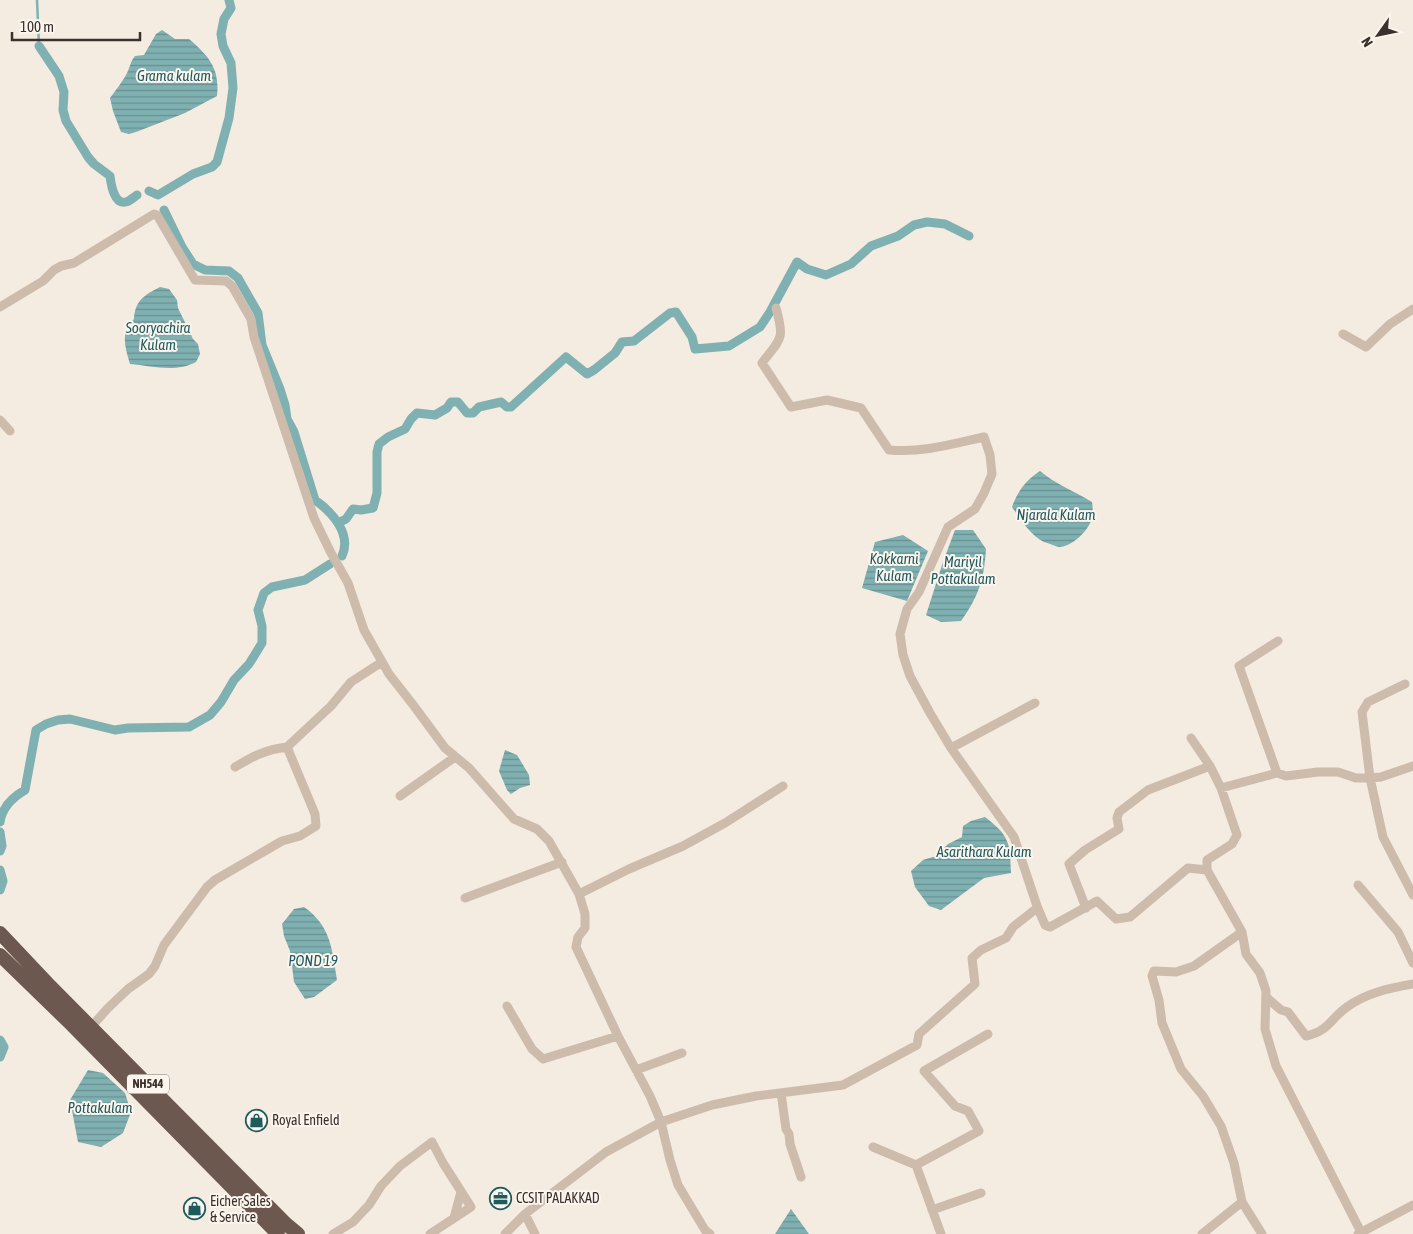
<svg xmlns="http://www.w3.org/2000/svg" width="1413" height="1234" font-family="'Asap Condensed',sans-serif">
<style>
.water{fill:url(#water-rules)}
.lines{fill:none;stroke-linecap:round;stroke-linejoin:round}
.stream{stroke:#7fb0b2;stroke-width:2.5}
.canal{stroke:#7fb0b2;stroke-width:9}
.minor{stroke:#cdbbac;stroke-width:9}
.trunk{stroke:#6c584f;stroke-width:14}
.labels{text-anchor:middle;stroke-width:4;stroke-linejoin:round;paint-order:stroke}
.shield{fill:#fbf5ee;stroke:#756b66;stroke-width:1}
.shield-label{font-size:12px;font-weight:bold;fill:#3b302b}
.poi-label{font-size:14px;fill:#3b302b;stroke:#fbf5ee;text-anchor:start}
.water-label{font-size:15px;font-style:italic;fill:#1f5a5e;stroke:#fbf5ee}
</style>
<defs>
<pattern id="water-rules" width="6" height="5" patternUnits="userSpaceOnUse" patternTransform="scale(1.25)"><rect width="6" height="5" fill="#7fb0b2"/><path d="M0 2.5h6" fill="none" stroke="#699091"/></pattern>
</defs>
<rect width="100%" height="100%" fill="#f4ebe1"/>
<path class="water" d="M 162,30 L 175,39 L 189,39 C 209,56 220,69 217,96 L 185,113 L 136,132 L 129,134 L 121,132 L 113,111 L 110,98 C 114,93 124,79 126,75 C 130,68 130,62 135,56 L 144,55 L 156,34 Z
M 160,287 L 169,289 L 177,300 L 178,308 L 193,339 L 198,344 L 200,354 L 196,362 C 176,373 152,366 130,364 C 125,347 120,333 134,319 C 135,301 144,295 160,287 Z
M 1040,471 C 1055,484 1074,491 1092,502 C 1093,508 1093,515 1091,521 C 1087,532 1071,547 1059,547 C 1055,546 1048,543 1044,542 C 1030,535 1021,520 1012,507 C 1018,491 1025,481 1040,471 Z
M 955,530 L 973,530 L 986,549 C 984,579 979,596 961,621 L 941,622 L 926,615 L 943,562 Z
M 903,535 L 928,551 L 907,601 L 862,588 L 875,542 Z
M 505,750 L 517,755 L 529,775 L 530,785 L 520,788 L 511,794 L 507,790 L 499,771 Z
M 985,817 C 1010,836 1010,843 1011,873 L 984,878 L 941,910 L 929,906 L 915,887 L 911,871 L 923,860 L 936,856 L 948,844 L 962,837 L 963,826 L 971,821 Z
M 304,907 C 331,926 332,949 337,980 L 314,997 L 305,999 L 294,982 L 290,951 L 284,936 L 282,924 L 294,909 Z
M 88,1070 L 103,1073 L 125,1093 L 131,1112 L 123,1133 L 101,1147 L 78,1142 L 70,1100 Z
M 791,1209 L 809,1234 L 775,1234 Z"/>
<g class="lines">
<path class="stream" d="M 37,0 L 39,46"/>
<path class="canal" d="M 39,46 L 59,76 L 64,92 L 63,110 L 66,121 L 88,157 L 94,164 L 110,176 C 111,184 114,205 126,202 C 130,201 134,197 137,195
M 149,191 L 158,195 L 193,174 L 212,167 L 217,162 L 229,118 L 233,88 L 231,63 L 223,46 L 221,34 L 224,19 L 231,8 L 229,0
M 164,210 L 182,247 L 193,264 L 205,270 L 229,271 L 238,278 L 258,313 L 262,345 L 280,389 L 285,405 L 287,419 L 294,432 L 315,500 C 332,512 352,534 342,556
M 338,523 L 346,519 L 353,509 L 361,510 L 373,508 L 377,493 L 377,452 L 379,444 L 388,437 L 405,429 L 411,419 L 417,413 L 435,415 L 447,408 L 451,402 L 458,402 L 467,413 L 473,413 L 479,407 L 501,402 L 507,407 L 511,407 L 566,357 L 587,374 L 594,370 L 615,353 L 622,342 L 634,341 L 670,313 L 676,312 L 692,337 L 695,349 L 729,346 L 760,327 L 770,312 L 797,262 L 807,269 L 826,275 L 851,264 L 871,246 L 898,236 L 914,225 L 927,222 L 945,224 L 969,236
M 0,822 C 2,808 13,797 25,790 L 36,730 L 46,724 L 58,720 L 70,719 L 115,730 L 128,728 L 189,727 L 210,715 L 221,702 L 234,680 L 249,664 L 262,643 L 262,626 L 258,610 L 264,593 L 272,587 L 305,580 L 330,564
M 0,832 L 2,846 L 0,851
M 0,870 L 3,881 L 0,890
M 0,1040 L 4,1047 L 0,1057"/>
<path class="minor" d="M 0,307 L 43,281 L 54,270 L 61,266 L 74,263 L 154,214 L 157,215 L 195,280 L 226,281 L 232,286 L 251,319 L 254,337 L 314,518 L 330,551 L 348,583 L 364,630 L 389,674 L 414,706 L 445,748 L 469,768 L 514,819 L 537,829 L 549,841 L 579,894 L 585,914 L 585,928 L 578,937 L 576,947 L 618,1036 L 650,1096 L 661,1122 L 670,1160 L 678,1185 L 705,1230 L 710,1234
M 776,308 C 785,340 781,338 762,363 L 791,407 L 827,400 L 861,408 L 889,450 C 922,453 953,444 984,437 L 990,455 L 992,474 L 984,493 L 975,509 L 948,527 L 919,592 L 907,609 L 900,634 L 903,655 L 910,676 L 930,713 L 951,748 L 1014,837 L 1037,906 L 1045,925 L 1050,927 L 1097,901 L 1116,919 L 1130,917 L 1188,868 L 1207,870 L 1242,932 L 1246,954 L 1260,973 L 1266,991 L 1265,1029 L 1276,1066 L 1362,1234
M 1343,334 L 1366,347 L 1390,324 L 1413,309
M 0,420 L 10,431
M 1405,684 L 1368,702 L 1362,712 L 1370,778 L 1383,837 L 1413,895
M 1191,738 L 1210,766
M 287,747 L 331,706 L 351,682 L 382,662
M 951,748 L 1035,703
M 1277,773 L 1286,776 L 1318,772 L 1338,772 L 1356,778 L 1370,778 L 1381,777 L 1413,766
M 400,796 L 455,757
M 1207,870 L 1207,860 L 1232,844 L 1237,835 L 1221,788
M 1358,885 L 1398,932 L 1413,963
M 579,894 L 629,869 L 683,846 L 725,823 L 783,786
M 465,898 L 562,862
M 1086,908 L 1069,864 L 1085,850 L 1119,829 L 1117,818 L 1119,812 L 1148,790 L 1210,766 L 1221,788 L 1277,773 L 1239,666 L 1278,641
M 1242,932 L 1194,966 L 1176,972 L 1154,971 L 1152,976 L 1159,1000 L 1162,1023 L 1181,1069 L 1203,1096 L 1221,1126 L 1234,1163 L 1242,1202 L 1262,1234
M 1266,997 L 1281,1010 L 1288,1012 L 1306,1036 C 1329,1031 1330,1019 1347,1007 C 1366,993 1390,988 1413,984
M 507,1006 L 532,1049 L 543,1059 L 618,1036
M 91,1027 L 108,1008 L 128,989 L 149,974 L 155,966 L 164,945 L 207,887 L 215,880 L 282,841 L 300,836 L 316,826 L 315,814 L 287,747 C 264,750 254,756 235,767
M 636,1070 L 682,1053
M 781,1093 L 786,1129 L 789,1134 L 790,1144 L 801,1177
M 873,1147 L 916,1165 L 941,1234
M 916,1165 L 979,1131 L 968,1111 L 955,1106 L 924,1071 L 988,1034
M 932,1210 L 981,1193
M 525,1214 L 535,1234
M 454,1218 L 461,1192
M 333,1234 L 353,1222 L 369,1205 L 381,1186 L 400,1166 L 432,1142 L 443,1163 L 471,1207 L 430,1234
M 505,1234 L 525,1214 L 606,1152 L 661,1122 L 712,1105 L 756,1096 L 843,1085 L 917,1045 L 919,1034 L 975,984 L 972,958 L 981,950 L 1006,938 L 1013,927 L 1037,908
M 1202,1234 L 1242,1202
M 1358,1234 L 1413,1205"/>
<path class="trunk" d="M 0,933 L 50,986 L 286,1224 L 298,1234
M 0,955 L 70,1023 L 278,1234"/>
</g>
<defs>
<symbol id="shop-ring" viewBox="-11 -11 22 22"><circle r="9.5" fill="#fbf5ee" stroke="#1f5a5e" stroke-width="1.5"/><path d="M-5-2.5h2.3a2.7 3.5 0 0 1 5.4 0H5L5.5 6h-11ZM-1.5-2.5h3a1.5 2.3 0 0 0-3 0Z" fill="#1f5a5e"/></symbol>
<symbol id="office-ring" viewBox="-11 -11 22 22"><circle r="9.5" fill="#fbf5ee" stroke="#1f5a5e" stroke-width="1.5"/><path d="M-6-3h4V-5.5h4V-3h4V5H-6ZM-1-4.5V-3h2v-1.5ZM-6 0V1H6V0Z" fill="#1f5a5e"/></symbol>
</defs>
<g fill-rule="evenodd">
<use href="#shop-ring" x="244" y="1108" width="25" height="25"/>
<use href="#office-ring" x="488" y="1186" width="25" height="25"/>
<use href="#shop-ring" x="182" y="1196" width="25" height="25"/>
</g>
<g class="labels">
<rect class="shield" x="127" y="1074.5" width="42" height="19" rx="4"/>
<g class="shield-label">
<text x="148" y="1088">NH544</text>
</g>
<g class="poi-label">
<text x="272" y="1125">Royal Enfield</text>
<text x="516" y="1203">CCSIT PALAKKAD</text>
<text x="210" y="1206">Eicher Sales<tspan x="210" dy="16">&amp; Service</tspan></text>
</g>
<g class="water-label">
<text x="174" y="81">Grama kulam</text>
<text x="158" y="333">Sooryachira<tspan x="158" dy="17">Kulam</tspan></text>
<text x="1056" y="520">Njarala Kulam</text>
<text x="894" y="564">Kokkarni<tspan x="894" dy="17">Kulam</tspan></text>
<text x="963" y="567">Mariyil<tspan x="963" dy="17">Pottakulam</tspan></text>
<text x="984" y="857">Asarithara Kulam</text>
<text x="313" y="966">POND 19</text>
<text x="100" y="1113">Pottakulam</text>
</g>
</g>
<g transform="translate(1378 35) rotate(237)" stroke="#fbf5ee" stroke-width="4" paint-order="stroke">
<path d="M0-4L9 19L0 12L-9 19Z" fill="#3b302b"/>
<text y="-8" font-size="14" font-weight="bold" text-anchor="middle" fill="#3b302b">N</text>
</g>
<path d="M12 32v8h128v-8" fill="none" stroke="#3b302b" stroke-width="2.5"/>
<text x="20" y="32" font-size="15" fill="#3b302b" stroke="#fbf5ee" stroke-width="4" paint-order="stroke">100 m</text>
</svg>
